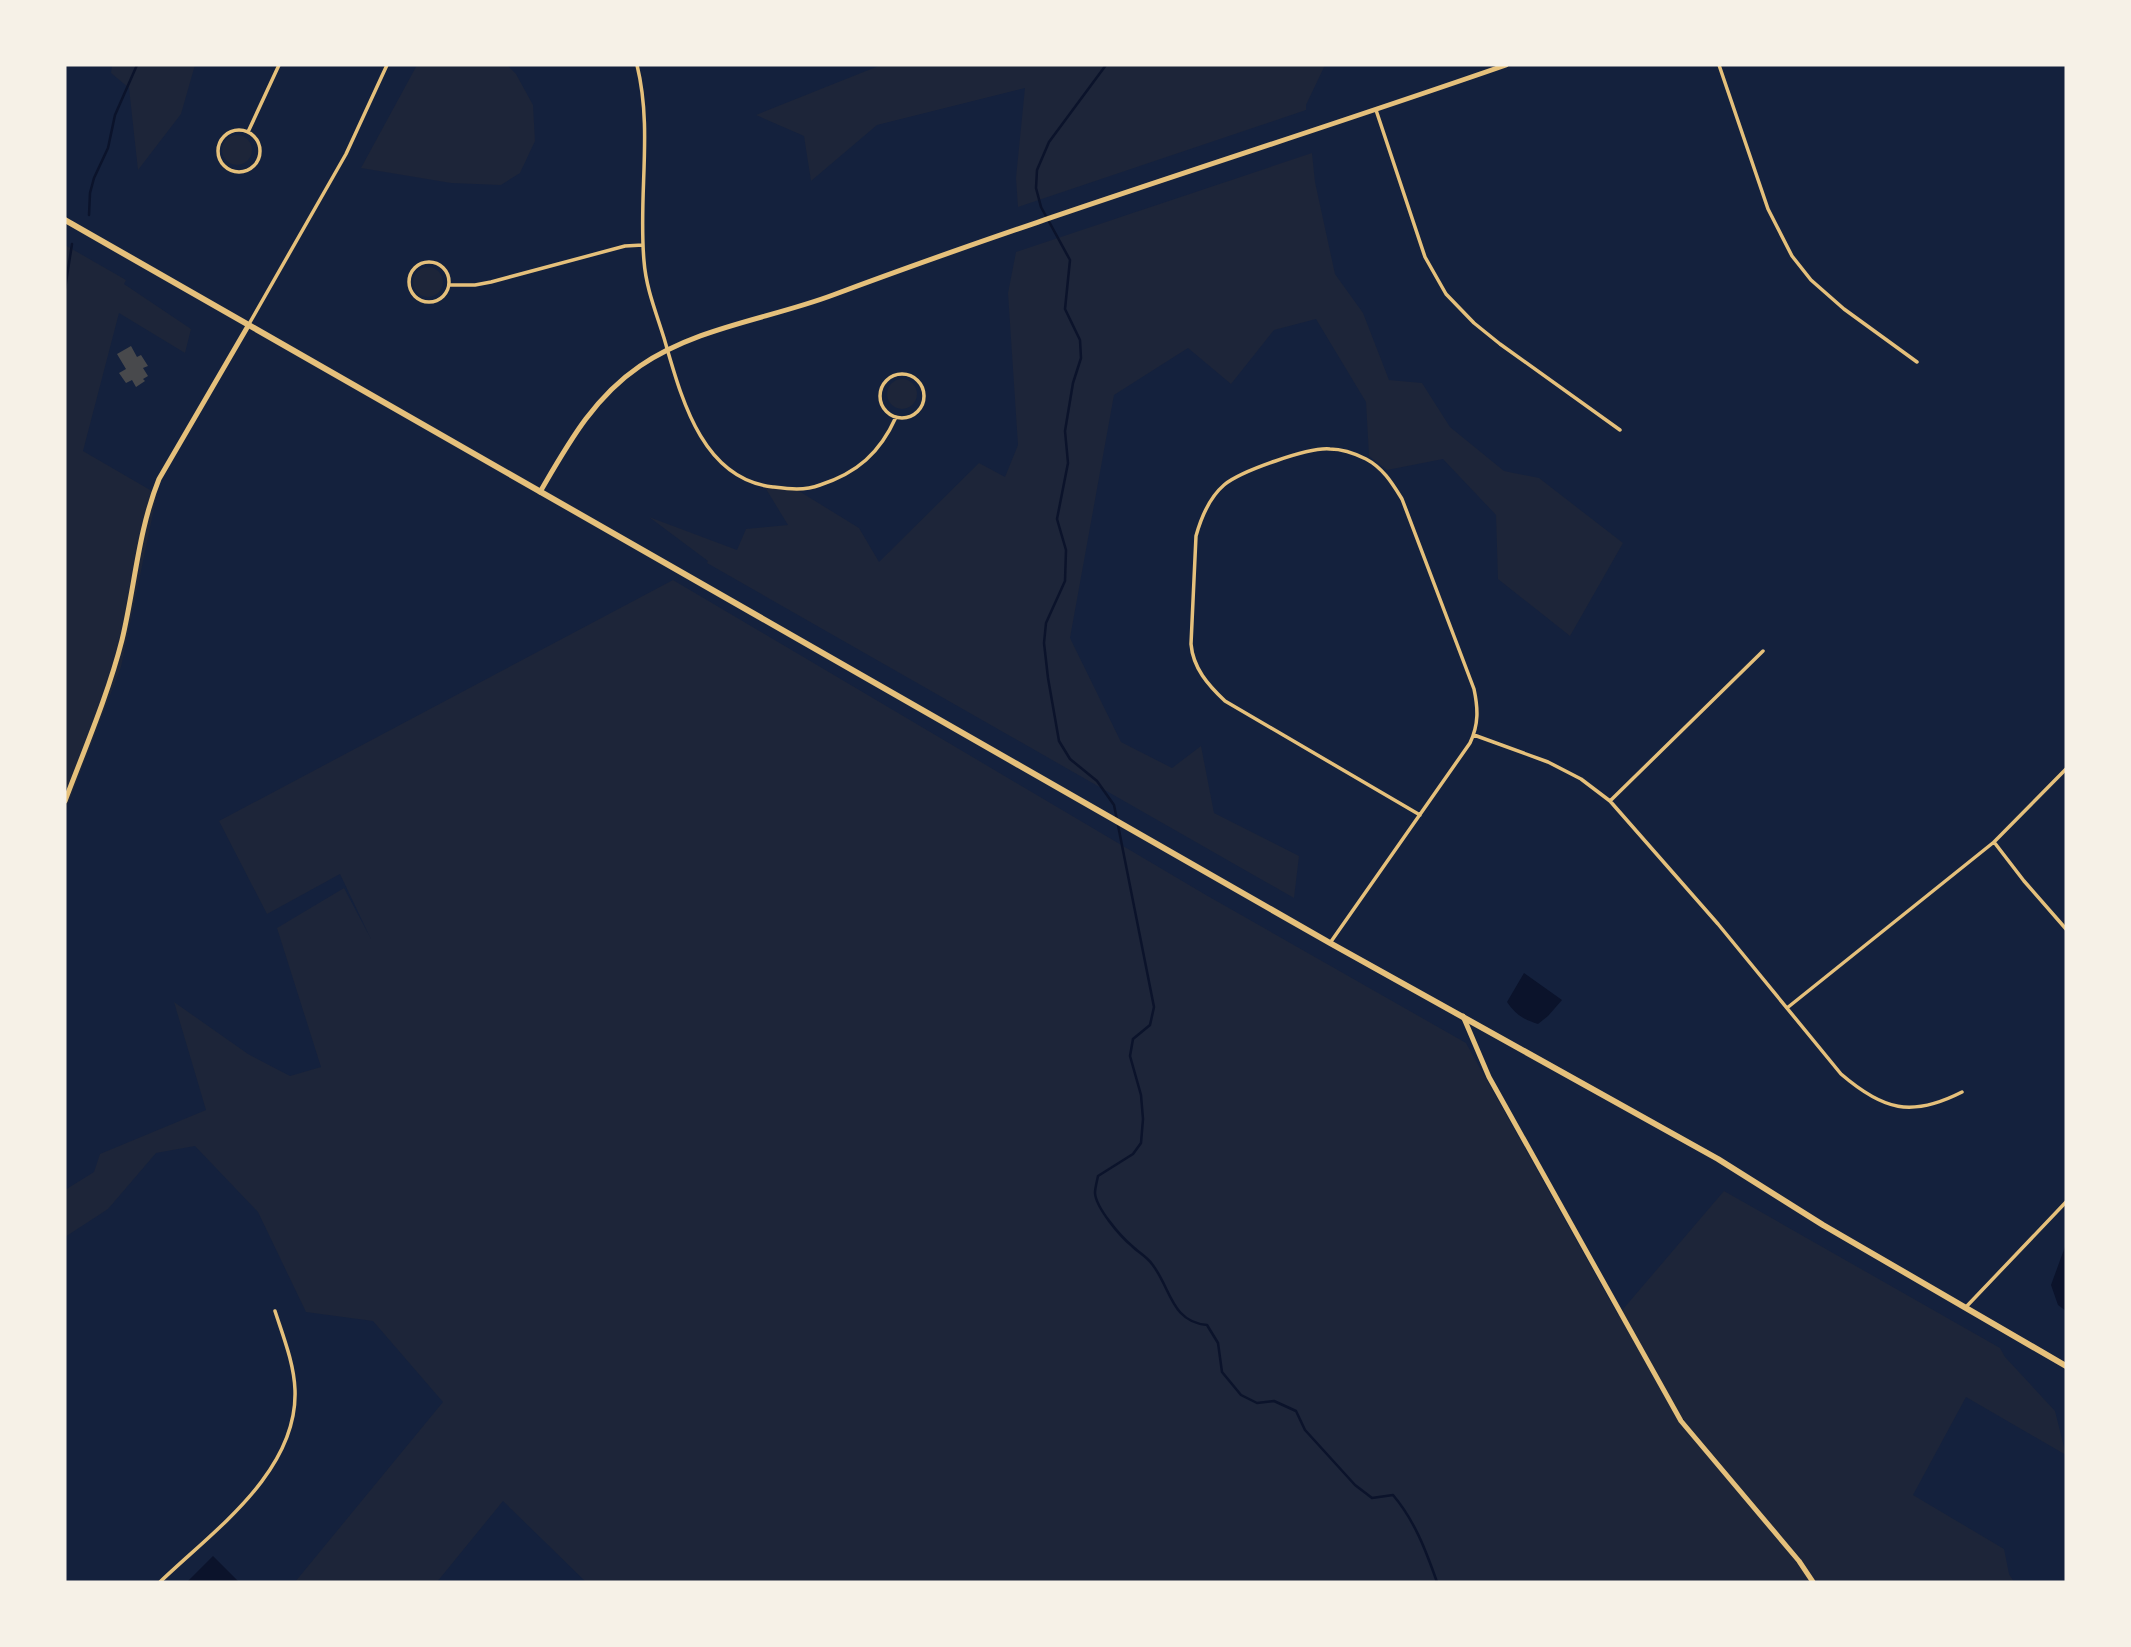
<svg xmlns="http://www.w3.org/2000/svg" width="2131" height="1647" font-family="'Fira Sans',sans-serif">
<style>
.green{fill:#1d2539}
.water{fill:#0b132b}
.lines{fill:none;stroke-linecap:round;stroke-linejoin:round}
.stream{stroke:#0b132b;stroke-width:2.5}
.building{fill:#48494c}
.minor{stroke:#e5c07b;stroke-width:3.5}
.tertiary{stroke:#e5c07b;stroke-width:5}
.trunk{stroke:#e5c07b;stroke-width:6}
</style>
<rect width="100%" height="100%" fill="#14213d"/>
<path class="green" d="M 112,65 L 195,65 L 181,114 L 138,170 L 129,88 L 111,73 Z
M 417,65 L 507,65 L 516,74 L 533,105 L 535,141 L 520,173 L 501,185 L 451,183 L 361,168 Z
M 881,65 L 1325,65 L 1306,105 L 1306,110 L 1018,207 L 1016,178 L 1025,88 L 877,125 L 811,181 L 804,136 L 756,115 Z
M222 150a15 15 0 1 1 30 0a15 15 0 1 1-30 0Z
M 1312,153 L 1315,182 L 1335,274 L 1363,313 L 1389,380 L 1422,383 L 1450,427 L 1504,471 L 1539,478 L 1623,543 L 1570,636 L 1498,579 L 1496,515 L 1443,459 L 1387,470 L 1369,456 L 1366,402 L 1316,319 L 1274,330 L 1231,384 L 1188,348 L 1114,395 L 1070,638 L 1121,742 L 1172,768 L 1201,746 L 1214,813 L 1299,856 L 1294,898 L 707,563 L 708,561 L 649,517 L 737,550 L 746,529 L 788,525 L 763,484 L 794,488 L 859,528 L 879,562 L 979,463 L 1005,477 L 1018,445 L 1008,293 L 1016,252 Z
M 65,245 L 126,280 L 124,284 L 191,329 L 185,353 L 119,313 L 83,451 L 157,494 L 121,667 L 65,812 Z
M413 282a15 15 0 1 1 30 0a15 15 0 1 1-30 0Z
M887 394a15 15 0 1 1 30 0a15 15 0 1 1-30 0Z
M 673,580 L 1206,895 L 1466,1043 L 1618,1315 L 1724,1191 L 2000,1348 L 2005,1357 L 2055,1411 L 2066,1455 L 1966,1397 L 1913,1495 L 2004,1549 L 2009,1574 L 2014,1582 L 586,1582 L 503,1501 L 437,1582 L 295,1582 L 443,1402 L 373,1321 L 306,1312 L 258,1212 L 195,1146 L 156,1153 L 108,1209 L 65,1237 L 65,1190 L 94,1172 L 100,1154 L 206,1110 L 174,1002 L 248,1054 L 290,1076 L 321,1067 L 277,928 L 344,888 L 371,939 L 340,874 L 267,914 L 219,821 Z"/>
<path class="water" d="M 1524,973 L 1562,1000 L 1548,1016 L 1538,1024 C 1524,1020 1515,1014 1507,1002 Z
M 2066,1244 L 2066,1311 L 2058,1305 L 2051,1285 Z
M 213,1556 L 239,1582 L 187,1582 Z"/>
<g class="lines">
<path class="stream" d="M 1106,65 L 1049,142 L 1037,170 L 1036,188 L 1041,207 L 1070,260 L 1065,309 L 1080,340 L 1081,358 L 1073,383 L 1065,431 L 1068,463 L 1057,519 L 1066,550 L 1065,581 L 1046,623 L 1044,643 L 1048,678 L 1059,741 L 1070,759 L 1097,781 L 1114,805 L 1154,1007 L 1150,1025 L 1133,1039 L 1130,1056 L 1141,1095 L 1143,1119 L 1141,1143 L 1133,1154 L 1098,1176 C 1097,1181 1095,1188 1095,1193 C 1096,1208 1120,1236 1132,1246 C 1138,1252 1147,1257 1152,1264 C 1171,1288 1171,1322 1207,1325 L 1218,1343 L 1222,1372 L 1241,1395 L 1257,1403 L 1274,1401 L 1296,1411 L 1305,1430 L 1355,1485 L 1372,1498 L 1393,1495 C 1415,1521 1426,1551 1437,1582
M 89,215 L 90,193 L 94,178 L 108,148 L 115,115 L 137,65
M 65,289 L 72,244"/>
</g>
<path class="building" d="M 131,346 L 137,357 L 141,355 L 148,366 L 143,368 L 148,376 L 143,379 L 145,381 L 136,387 L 132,380 L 126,383 L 119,373 L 126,369 L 117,354 Z"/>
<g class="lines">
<path class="minor" d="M 637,65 C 653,130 638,195 644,261 C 646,288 656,312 664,338 C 681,396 701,479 773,487 C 789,489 804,491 820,485 C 857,473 880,453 896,417
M 1719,65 L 1768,209 L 1792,256 L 1811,280 L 1844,309 L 1917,362
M 1376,110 L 1425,257 L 1446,294 L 1474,323 L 1500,344 L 1620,430
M218 151a21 21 0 1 1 42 0a21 21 0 1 1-42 0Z
M 248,132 L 279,65
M409 282a20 20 0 1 1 40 0a20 20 0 1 1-40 0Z
M 449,285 L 475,285 L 491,282 L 625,246 L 643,245
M 249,324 L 346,154 L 387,65
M880 396a22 22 0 1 1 44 0a22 22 0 1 1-44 0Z
M 1474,735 L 1548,762 L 1581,779 L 1610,801 L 1718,924 L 1841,1074 C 1883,1110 1911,1118 1962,1092
M 1610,801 L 1763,651
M 1994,842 L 2024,881 L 2066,929
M 1330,943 L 1470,743 C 1479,724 1478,708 1474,689 L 1402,499 C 1392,483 1383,468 1366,459 C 1356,454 1342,449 1330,449 C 1309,447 1241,471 1224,485 C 1210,497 1201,518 1196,536 L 1191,644 C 1193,668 1208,685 1225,701 L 1420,815
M 1787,1008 L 1994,842 L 2066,769
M 1966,1307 L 2066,1202
M 160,1582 C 213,1531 298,1472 295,1390 C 294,1363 283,1336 275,1311"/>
<path class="tertiary" d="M 540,492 C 568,444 593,398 640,366 C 697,327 769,319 833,295 C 1055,212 1282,143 1506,65
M 65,801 C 85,748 108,695 122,640 C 135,586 138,531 159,479 L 248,326
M 1463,1016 L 1489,1077 L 1681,1421 L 1799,1561 L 1813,1582"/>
<path class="trunk" d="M 65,220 L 1330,943 L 1718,1159 L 1823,1225 L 2066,1366"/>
</g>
<rect width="2131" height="1647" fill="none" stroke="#f6f1e7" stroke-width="133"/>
</svg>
